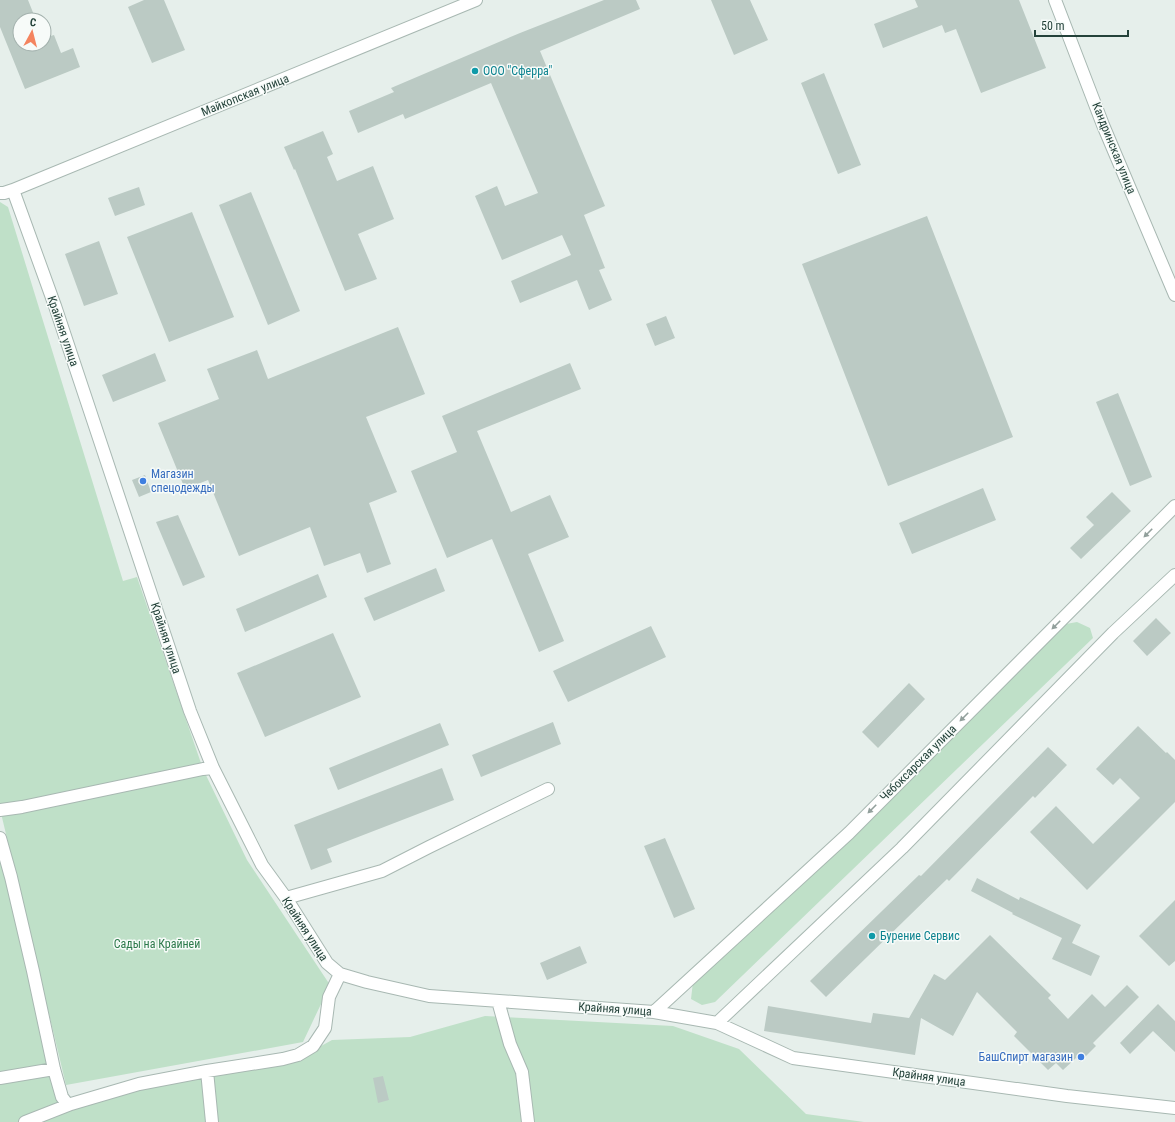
<svg xmlns="http://www.w3.org/2000/svg" width="1175" height="1122" font-family="'Roboto Condensed',sans-serif">
<style>
.green{fill:#bfe0c8}
.building{fill:#bbcac4}
.lines{fill:none;stroke-linecap:round;stroke-linejoin:round}
.minor-casing{stroke:#a8b8b2;stroke-width:14}
.minor{stroke:#fff;stroke-width:12}
.oneway{fill:#92a09c}
.culture-dot{fill:#0f9aa8;stroke:#f7fbf9;stroke-width:1.5}
.shop-dot{fill:#3f7fe0;stroke:#f7fbf9;stroke-width:1.5}
.labels{text-anchor:middle;stroke-width:3;stroke-linejoin:round;paint-order:stroke}
.culture-label{font-size:12px;fill:#0d838f;stroke:#f7fbf9;text-anchor:start}
.street-label{font-size:12px;fill:#24423a;stroke:#f7fbf9}
.shop-label{font-size:12px;fill:#366cbe;stroke:#f7fbf9;text-anchor:start}
.park-label{font-size:12px;fill:#2d7a4b;stroke:#f7fbf9}
</style>
<rect width="100%" height="100%" fill="#e6efeb"/>
<path class="green" d="M 0,202 L 8,207 L 123,581 L 137,577 L 203,769 L 247,860 L 330,985 L 303,1042 L 66,1085 L 0,809 Z
M 1077,622 L 1090,628 L 1093,638 L 715,1002 L 702,1005 L 691,999 L 693,982 L 1066,624 Z
M 0,836 L 68,1110 L 145,1083 L 294,1061 L 332,1040 L 410,1037 L 485,1016 L 673,1026 L 739,1049 L 806,1114 L 864,1122 L 0,1122 Z"/>
<path class="building" d="M 0,0 L 28,0 L 36,20 L 20,20 L 20,44 L 44,44 L 44,38 L 54,35 L 61,53 L 73,48 L 80,67 L 25,89 L 0,27 Z
M 144,0 L 164,0 L 185,50 L 152,63 L 128,7 Z
M 604,0 L 636,0 L 640,9 L 540,51 L 605,206 L 584,215 L 605,268 L 599,270 L 612,300 L 589,310 L 577,280 L 520,303 L 511,281 L 571,255 L 562,235 L 502,260 L 475,196 L 497,186 L 505,206 L 538,193 L 491,83 L 405,119 L 403,114 L 358,133 L 349,111 L 394,92 L 391,88 L 520,33 Z
M 711,0 L 750,0 L 768,40 L 734,55 Z
M 915,0 L 1019,0 L 1046,68 L 981,93 L 956,29 L 945,33 L 942,25 L 883,48 L 874,24 L 918,7 Z
M 824,73 L 861,165 L 838,174 L 801,83 Z
M 323,131 L 333,154 L 327,157 L 337,181 L 373,166 L 394,219 L 358,234 L 377,279 L 345,291 L 295,169 L 294,170 L 284,147 Z
M 139,187 L 145,205 L 115,216 L 108,198 Z
M 251,192 L 300,311 L 268,325 L 219,205 Z
M 192,212 L 234,317 L 169,342 L 127,237 Z
M 927,216 L 1013,437 L 888,486 L 802,264 Z
M 99,241 L 118,294 L 84,306 L 65,254 Z
M 666,316 L 675,338 L 655,346 L 646,324 Z
M 398,327 L 425,394 L 366,417 L 397,492 L 369,503 L 391,564 L 367,573 L 360,553 L 324,566 L 310,527 L 239,556 L 208,480 L 185,489 L 158,423 L 219,399 L 207,369 L 257,350 L 268,379 Z
M 155,353 L 166,381 L 113,402 L 102,375 Z
M 570,363 L 581,389 L 477,431 L 511,512 L 550,495 L 569,537 L 528,554 L 564,641 L 539,652 L 492,539 L 447,558 L 411,471 L 457,452 L 442,416 Z
M 1118,393 L 1152,477 L 1130,486 L 1096,402 Z
M 145,475 L 151,492 L 139,497 L 132,480 Z
M 983,488 L 996,520 L 912,554 L 899,523 Z
M 1112,492 L 1131,511 L 1081,559 L 1070,548 L 1094,525 L 1086,517 Z
M 178,515 L 205,577 L 183,586 L 156,522 Z
M 436,568 L 445,591 L 374,621 L 364,598 Z
M 318,574 L 327,597 L 245,632 L 236,609 Z
M 1156,618 L 1171,633 L 1147,656 L 1133,641 Z
M 651,626 L 666,657 L 568,702 L 553,671 Z
M 333,633 L 361,697 L 265,737 L 237,673 Z
M 909,683 L 925,699 L 878,748 L 862,732 Z
M 553,722 L 561,744 L 481,777 L 472,755 Z
M 440,723 L 449,745 L 338,790 L 329,768 Z
M 1138,726 L 1166,753 L 1167,752 L 1175,760 L 1175,802 L 1087,890 L 1030,832 L 1056,806 L 1093,844 L 1140,798 L 1120,778 L 1113,785 L 1096,769 Z
M 1048,747 L 1067,765 L 1035,798 L 1033,796 L 949,881 L 947,879 L 826,997 L 810,981 L 919,875 L 921,876 Z
M 442,768 L 454,800 L 327,849 L 332,862 L 311,870 L 294,825 Z
M 665,838 L 695,909 L 674,918 L 644,846 Z
M 977,878 L 1019,900 L 1020,897 L 1081,925 L 1072,943 L 1100,956 L 1091,976 L 1052,959 L 1062,938 L 1012,914 L 1013,913 L 971,891 Z
M 1175,900 L 1175,961 L 1169,966 L 1139,936 Z
M 990,935 L 1051,995 L 1048,998 L 1068,1019 L 1092,994 L 1105,1007 L 1127,985 L 1139,997 L 1093,1043 L 1096,1046 L 1080,1062 L 1076,1058 L 1063,1070 L 1056,1063 L 1048,1070 L 1014,1036 L 1017,1032 L 977,992 L 953,1036 L 921,1018 L 915,1055 L 764,1031 L 768,1006 L 871,1023 L 873,1013 L 909,1018 L 934,974 L 945,980 Z
M 580,946 L 587,963 L 547,980 L 540,963 Z
M 1158,1004 L 1175,1021 L 1175,1052 L 1153,1031 L 1130,1054 L 1120,1043 Z
M 383,1076 L 389,1100 L 378,1103 L 373,1078 Z"/>
<g class="lines">
<defs>
<path id="minor" d="M 1055,0 L 1103,125 L 1175,295
M 13,190 L 476,0
M 0,193 L 4,193 L 13,190 L 55,306 L 190,711 L 213,768 L 262,865 L 286,898 L 327,963 L 340,974 L 367,982 L 429,996 L 654,1012 L 717,1023 L 793,1058 L 1067,1096 L 1175,1108
M 0,810 L 22,807 L 203,769 L 213,768
M 0,838 L 11,877 L 33,971 L 54,1069 L 62,1097 L 68,1105
M 286,898 L 382,871 L 429,847 L 548,789
M 498,1001 L 510,1044 L 522,1072 L 528,1122
M 654,1012 L 849,833 L 1175,506
M 717,1023 L 902,848 L 1113,633 L 1175,575
M 207,1071 L 212,1122
M 0,1078 L 54,1069
M 25,1122 L 71,1104 L 139,1084 L 207,1071 L 283,1059 L 298,1055 L 313,1046 L 325,1028 L 329,997 L 340,974"/>
</defs>
<use href="#minor" class="minor-casing"/>
<use href="#minor" class="minor"/>
</g>
<defs><path id="oneway-solid" d="M-6-.8H1V-3.2L6.5 0L1 3.2V.8H-6Z"/></defs>
<g class="oneway">
<use href="#oneway-solid" transform="translate(1148 533) rotate(135)"/>
<use href="#oneway-solid" transform="translate(1056 625) rotate(135)"/>
<use href="#oneway-solid" transform="translate(964 717) rotate(135)"/>
<use href="#oneway-solid" transform="translate(872 809) rotate(135)"/>
</g>
<g class="culture-dot">
<circle cx="475" cy="71" r="4"/>
<circle cx="872" cy="936" r="4"/>
</g>
<g class="shop-dot">
<circle cx="143" cy="481" r="4"/>
<circle cx="1081" cy="1057" r="4"/>
</g>
<g class="labels">
<g class="culture-label">
<text x="483" y="75">ООО "Сферра"</text>
<text x="880" y="940">Бурение Сервис</text>
</g>
<g class="street-label">
<text transform="translate(245 95) rotate(-22)" y="4">Майкопская улица</text>
<text transform="translate(1114 148) rotate(68)" y="4">Кандринская улица</text>
<text transform="translate(63 331) rotate(71)" y="4">Крайняя улица</text>
<text transform="translate(166 638) rotate(72)" y="4">Крайняя улица</text>
<text transform="translate(918 763) rotate(-45)" y="4">Чебоксарская улица</text>
<text transform="translate(305 929) rotate(57)" y="4">Крайняя улица</text>
<text transform="translate(615 1009) rotate(4)" y="4">Крайняя улица</text>
<text transform="translate(929 1077) rotate(8)" y="4">Крайняя улица</text>
</g>
<g class="shop-label">
<text x="151" y="478">Магазин<tspan x="151" dy="14">спецодежды</tspan></text>
<text x="1073" y="1061" text-anchor="end">БашСпирт магазин</text>
</g>
<g class="park-label">
<text x="157" y="948">Сады на Крайней</text>
</g>
</g>
<g transform="translate(32 32) rotate(7)"><circle r="19" fill="#f7fbf9" stroke="#a3b1ad"/>
<path d="M0-3L7 15L0 10L-7 15Z" fill="#f4845f"/>
<text y="-6" font-size="11" font-weight="bold" text-anchor="middle" fill="#24423a">С</text>
</g>
<path d="M1035 30v6h93v-6" fill="none" stroke="#24423a" stroke-width="2"/>
<text x="1041" y="30" font-size="12" fill="#24423a" stroke="#f7fbf9" stroke-width="3" paint-order="stroke">50 m</text>
</svg>
